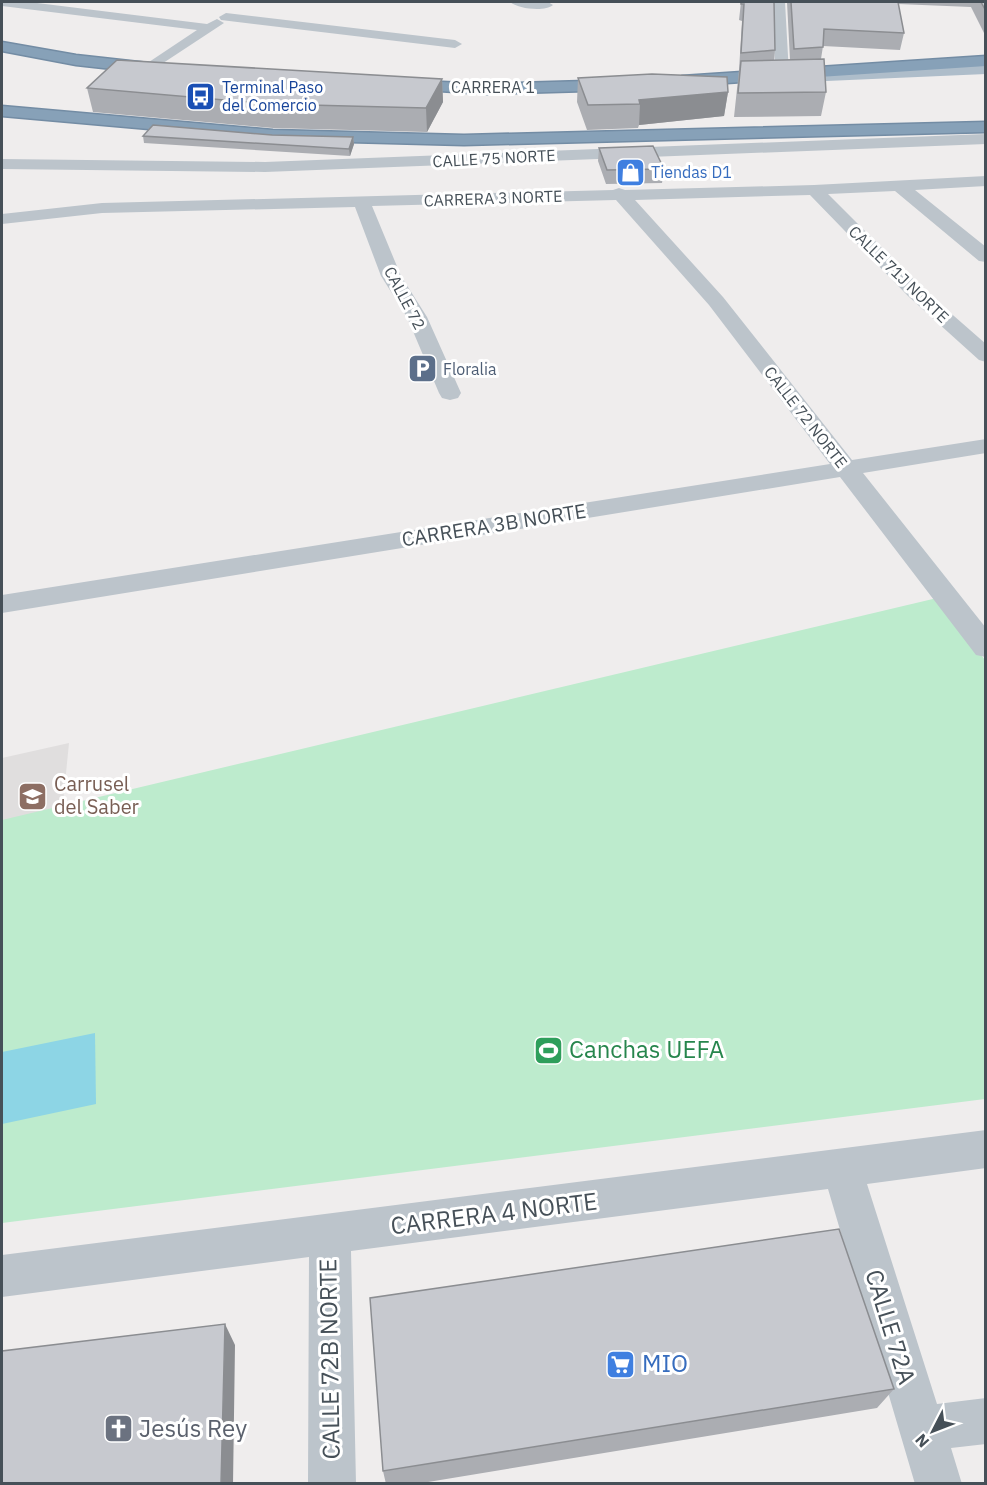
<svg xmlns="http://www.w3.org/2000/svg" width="987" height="1485" font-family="'IBM Plex Sans',sans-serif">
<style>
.education{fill:#e0dede}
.green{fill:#bdebcd}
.water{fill:#8dd5e5}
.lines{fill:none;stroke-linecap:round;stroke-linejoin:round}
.highway-casing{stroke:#738ca4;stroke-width:3}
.minor{fill:#bcc4cb;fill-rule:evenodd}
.major{fill:#aebdca;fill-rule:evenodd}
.highway{fill:#87a1b8;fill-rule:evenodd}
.wall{fill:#abadb2}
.shaded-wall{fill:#8b8d91}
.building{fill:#c7c9cf;stroke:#8b8d91;stroke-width:1.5}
.labels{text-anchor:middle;stroke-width:6;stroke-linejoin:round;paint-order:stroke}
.far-transit-label{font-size:16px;fill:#164399;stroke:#fff;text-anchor:start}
.far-street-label{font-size:16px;fill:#465058;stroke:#fff}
.far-shop-label{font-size:16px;fill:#366cbe;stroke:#fff;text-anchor:start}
.far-service-label{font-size:16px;fill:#4e5e75;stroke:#fff;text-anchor:start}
.street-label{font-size:20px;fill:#465058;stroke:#fff}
.education-label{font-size:20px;fill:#785e54;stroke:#fff;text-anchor:start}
.near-leisure-label{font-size:24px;fill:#27864d;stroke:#fff;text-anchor:start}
.near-street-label{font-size:24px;fill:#465058;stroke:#fff}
.near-shop-label{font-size:24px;fill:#366cbe;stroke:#fff;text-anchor:start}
.near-worship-label{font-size:24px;fill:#5b616d;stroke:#fff;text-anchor:start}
</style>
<rect width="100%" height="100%" fill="#efeded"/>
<path class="education" d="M 69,743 L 60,833 L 2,847 L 2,758 Z"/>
<path class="green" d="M 937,598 L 985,660 L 985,1099 L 2,1223 L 2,820 Z"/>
<path class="water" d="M 95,1033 L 96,1104 L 2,1124 L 2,1052 Z"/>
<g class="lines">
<defs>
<path id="highway" d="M 2,42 L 76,55 L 157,64 L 165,69 L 157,74 L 76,65 L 2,51 Z
M 986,56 L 986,66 L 682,86 L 674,81 L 682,76 Z
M 397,80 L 487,84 L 621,80 L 629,85 L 621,90 L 487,94 L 391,88 L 389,85 L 391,82 Z
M 2,106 L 273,130 L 464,135 L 986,122 L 986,132 L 464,145 L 273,140 L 2,116 Z"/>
</defs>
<use href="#highway" class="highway-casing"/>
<path class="minor" d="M 2,2 L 29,2 L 207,24 L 217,19 L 224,23 L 148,73 L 141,69 L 143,66 L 197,30 L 2,6 Z
M 510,2 L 548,2 L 553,5 C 545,12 518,9 510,2 Z
M 773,2 L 785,2 L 789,74 L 782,78 L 775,74 Z
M 226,13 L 455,40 L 462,44 L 455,48 L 221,20 L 219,17 Z
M 986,134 L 986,144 L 265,172 L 2,169 L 2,159 L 265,162 Z
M 986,176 L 986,186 L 915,190 L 986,247 L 986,262 L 979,261 L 895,191 L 828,194 L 922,288 L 986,344 L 986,362 L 979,360 L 908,296 L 810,195 L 635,200 L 723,297 L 852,460 L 986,439 L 986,453 L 863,473 L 986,628 L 986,657 L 976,655 L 840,477 L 2,613 L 2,595 L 830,464 L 709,305 L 616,200 L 372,206 L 401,276 L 427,317 L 461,393 L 458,398 L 450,400 L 442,398 L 439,393 L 407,317 L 381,276 L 355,207 L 102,213 L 2,224 L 2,214 L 102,203 L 613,190 L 619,188 L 625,190 L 814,185 Z
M 986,1130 L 986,1168 L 867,1184 L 937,1404 L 986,1398 L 986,1444 L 951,1448 L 962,1484 L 915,1484 L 828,1189 L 351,1251 L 356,1484 L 308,1484 L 309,1257 L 2,1297 L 2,1255 Z"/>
<path class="major" d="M 986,64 L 986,74 L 781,83 L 773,78 L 781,73 Z"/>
<use href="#highway" class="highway"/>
</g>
<path class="wall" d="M 741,2 L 774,2 L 775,50 L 774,60 L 790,60 L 787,2 L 785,2 L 986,2 L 986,35 L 985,35 L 971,7 L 898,4 L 904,33 L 900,50 L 823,46 L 821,59 L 826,92 L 821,116 L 734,117 L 739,70 L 742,21 L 739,20 Z
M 578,78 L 728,92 L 724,116 L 639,125 L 638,128 L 587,130 L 577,102 Z
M 442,79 L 443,102 L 427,132 L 273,128 L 93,112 L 87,88 Z
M 272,135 L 353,137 L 354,144 L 350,156 L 144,143 L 143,136 Z
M 599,148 L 664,169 L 662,183 L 606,184 L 598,161 Z
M 894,1389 L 877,1408 L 416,1484 L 386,1484 L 383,1471 Z"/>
<path class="shaded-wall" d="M 442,79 L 443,102 L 427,132 L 426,108 Z
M 728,92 L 724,116 L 639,125 L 640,104 L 639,100 Z
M 353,137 L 354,144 L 350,156 L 349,149 Z
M 225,1324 L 235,1345 L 233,1484 L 221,1484 Z"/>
<path class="building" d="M 741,2 L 774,2 L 775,50 L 741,53 L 744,4 L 741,4 Z
M 791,2 L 898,2 L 904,33 L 824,29 L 823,47 L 794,49 Z
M 981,2 L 986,2 L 986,11 Z
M 824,59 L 826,92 L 738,93 L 741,61 Z
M 117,60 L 442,79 L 426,108 L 270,104 L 87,88 Z
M 652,74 L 727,77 L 728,92 L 639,100 L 640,104 L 588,105 L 578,78 Z
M 153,125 L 272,135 L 353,137 L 349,149 L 143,136 Z
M 653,146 L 664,169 L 607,170 L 599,148 Z
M 839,1229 L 894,1389 L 383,1471 L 370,1298 Z
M 225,1324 L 221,1484 L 2,1484 L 2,1351 Z"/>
<defs>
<symbol id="bus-square" viewBox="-11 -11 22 22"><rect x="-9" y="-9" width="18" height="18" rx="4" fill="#1a4fb4" stroke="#fff"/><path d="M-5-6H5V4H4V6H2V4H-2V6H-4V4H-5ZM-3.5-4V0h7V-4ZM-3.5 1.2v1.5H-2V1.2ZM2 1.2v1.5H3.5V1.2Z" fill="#fff"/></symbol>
<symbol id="shop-square" viewBox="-11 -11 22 22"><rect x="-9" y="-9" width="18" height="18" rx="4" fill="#3f7fe0" stroke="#fff"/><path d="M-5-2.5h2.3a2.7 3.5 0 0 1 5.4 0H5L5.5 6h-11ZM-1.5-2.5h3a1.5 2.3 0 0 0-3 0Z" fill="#fff"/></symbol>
<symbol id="parking-square" viewBox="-11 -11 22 22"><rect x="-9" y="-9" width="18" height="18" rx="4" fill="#5c6f8a" stroke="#fff"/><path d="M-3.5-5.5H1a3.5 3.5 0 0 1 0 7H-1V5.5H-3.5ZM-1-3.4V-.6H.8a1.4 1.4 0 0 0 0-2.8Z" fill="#fff"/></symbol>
<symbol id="school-square" viewBox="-11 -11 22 22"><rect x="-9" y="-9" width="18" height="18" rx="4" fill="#8d6e63" stroke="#fff"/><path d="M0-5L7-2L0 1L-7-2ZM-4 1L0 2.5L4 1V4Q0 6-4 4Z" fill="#fff"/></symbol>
<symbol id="stadium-square" viewBox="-11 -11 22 22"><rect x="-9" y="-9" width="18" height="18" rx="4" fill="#2e9e5b" stroke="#fff"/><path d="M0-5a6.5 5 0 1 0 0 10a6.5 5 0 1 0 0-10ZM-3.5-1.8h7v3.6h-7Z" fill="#fff"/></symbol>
<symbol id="supermarket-square" viewBox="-11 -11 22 22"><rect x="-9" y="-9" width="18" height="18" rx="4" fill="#3f7fe0" stroke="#fff"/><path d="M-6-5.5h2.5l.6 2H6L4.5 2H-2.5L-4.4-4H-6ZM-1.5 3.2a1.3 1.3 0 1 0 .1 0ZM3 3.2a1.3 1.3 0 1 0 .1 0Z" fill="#fff"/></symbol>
<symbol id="church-square" viewBox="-11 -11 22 22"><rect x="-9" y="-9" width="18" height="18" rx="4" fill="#6b7280" stroke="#fff"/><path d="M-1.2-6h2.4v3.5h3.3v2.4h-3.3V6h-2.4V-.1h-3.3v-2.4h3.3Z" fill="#fff"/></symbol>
</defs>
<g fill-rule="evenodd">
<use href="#bus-square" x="184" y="80" width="33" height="33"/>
<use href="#shop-square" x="614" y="156" width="33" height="33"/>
<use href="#parking-square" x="406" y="352" width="33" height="33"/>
<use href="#school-square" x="16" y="780" width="33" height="33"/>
<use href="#stadium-square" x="532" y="1034" width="33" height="33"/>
<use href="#supermarket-square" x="604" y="1348" width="33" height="33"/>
<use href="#church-square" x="102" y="1412" width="33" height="33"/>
</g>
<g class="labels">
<g class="far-transit-label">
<text x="222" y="93">Terminal Paso<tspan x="222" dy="18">del Comercio</tspan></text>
</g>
<g class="far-street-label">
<text x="493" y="93">CARRERA 1</text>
<text transform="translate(494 158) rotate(-3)" y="6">CALLE 75 NORTE</text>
<text transform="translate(493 198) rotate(-2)" y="6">CARRERA 3 NORTE</text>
<text transform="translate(899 274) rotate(44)" y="6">CALLE 71J NORTE</text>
<text transform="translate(405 298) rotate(62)" y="6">CALLE 72</text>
<text transform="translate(806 417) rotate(52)" y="6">CALLE 72 NORTE</text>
</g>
<g class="far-shop-label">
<text x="651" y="178">Tiendas D1</text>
</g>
<g class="far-service-label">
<text x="443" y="375">Floralia</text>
</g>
<g class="street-label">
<text transform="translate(494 525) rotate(-9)" y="7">CARRERA 3B NORTE</text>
</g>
<g class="education-label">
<text x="54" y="791">Carrusel<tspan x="54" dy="23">del Saber</tspan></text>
</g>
<g class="near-leisure-label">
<text x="569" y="1058">Canchas UEFA</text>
</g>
<g class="near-street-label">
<text transform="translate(494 1214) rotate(-7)" y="8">CARRERA 4 NORTE</text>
<text transform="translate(890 1327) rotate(73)" y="8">CALLE 72A</text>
<text transform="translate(330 1359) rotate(-91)" y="8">CALLE 72B NORTE</text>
</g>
<g class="near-shop-label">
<text x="642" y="1372">MIO</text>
</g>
<g class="near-worship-label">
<text x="139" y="1437">Jesús Rey</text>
</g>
</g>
<rect width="987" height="1485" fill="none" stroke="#465058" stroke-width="6"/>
<g transform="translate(933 1431) rotate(228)" stroke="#ffffff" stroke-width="4.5" paint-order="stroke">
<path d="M0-4.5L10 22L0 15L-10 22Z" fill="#465058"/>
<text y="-9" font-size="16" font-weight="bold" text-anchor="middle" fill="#465058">N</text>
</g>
</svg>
